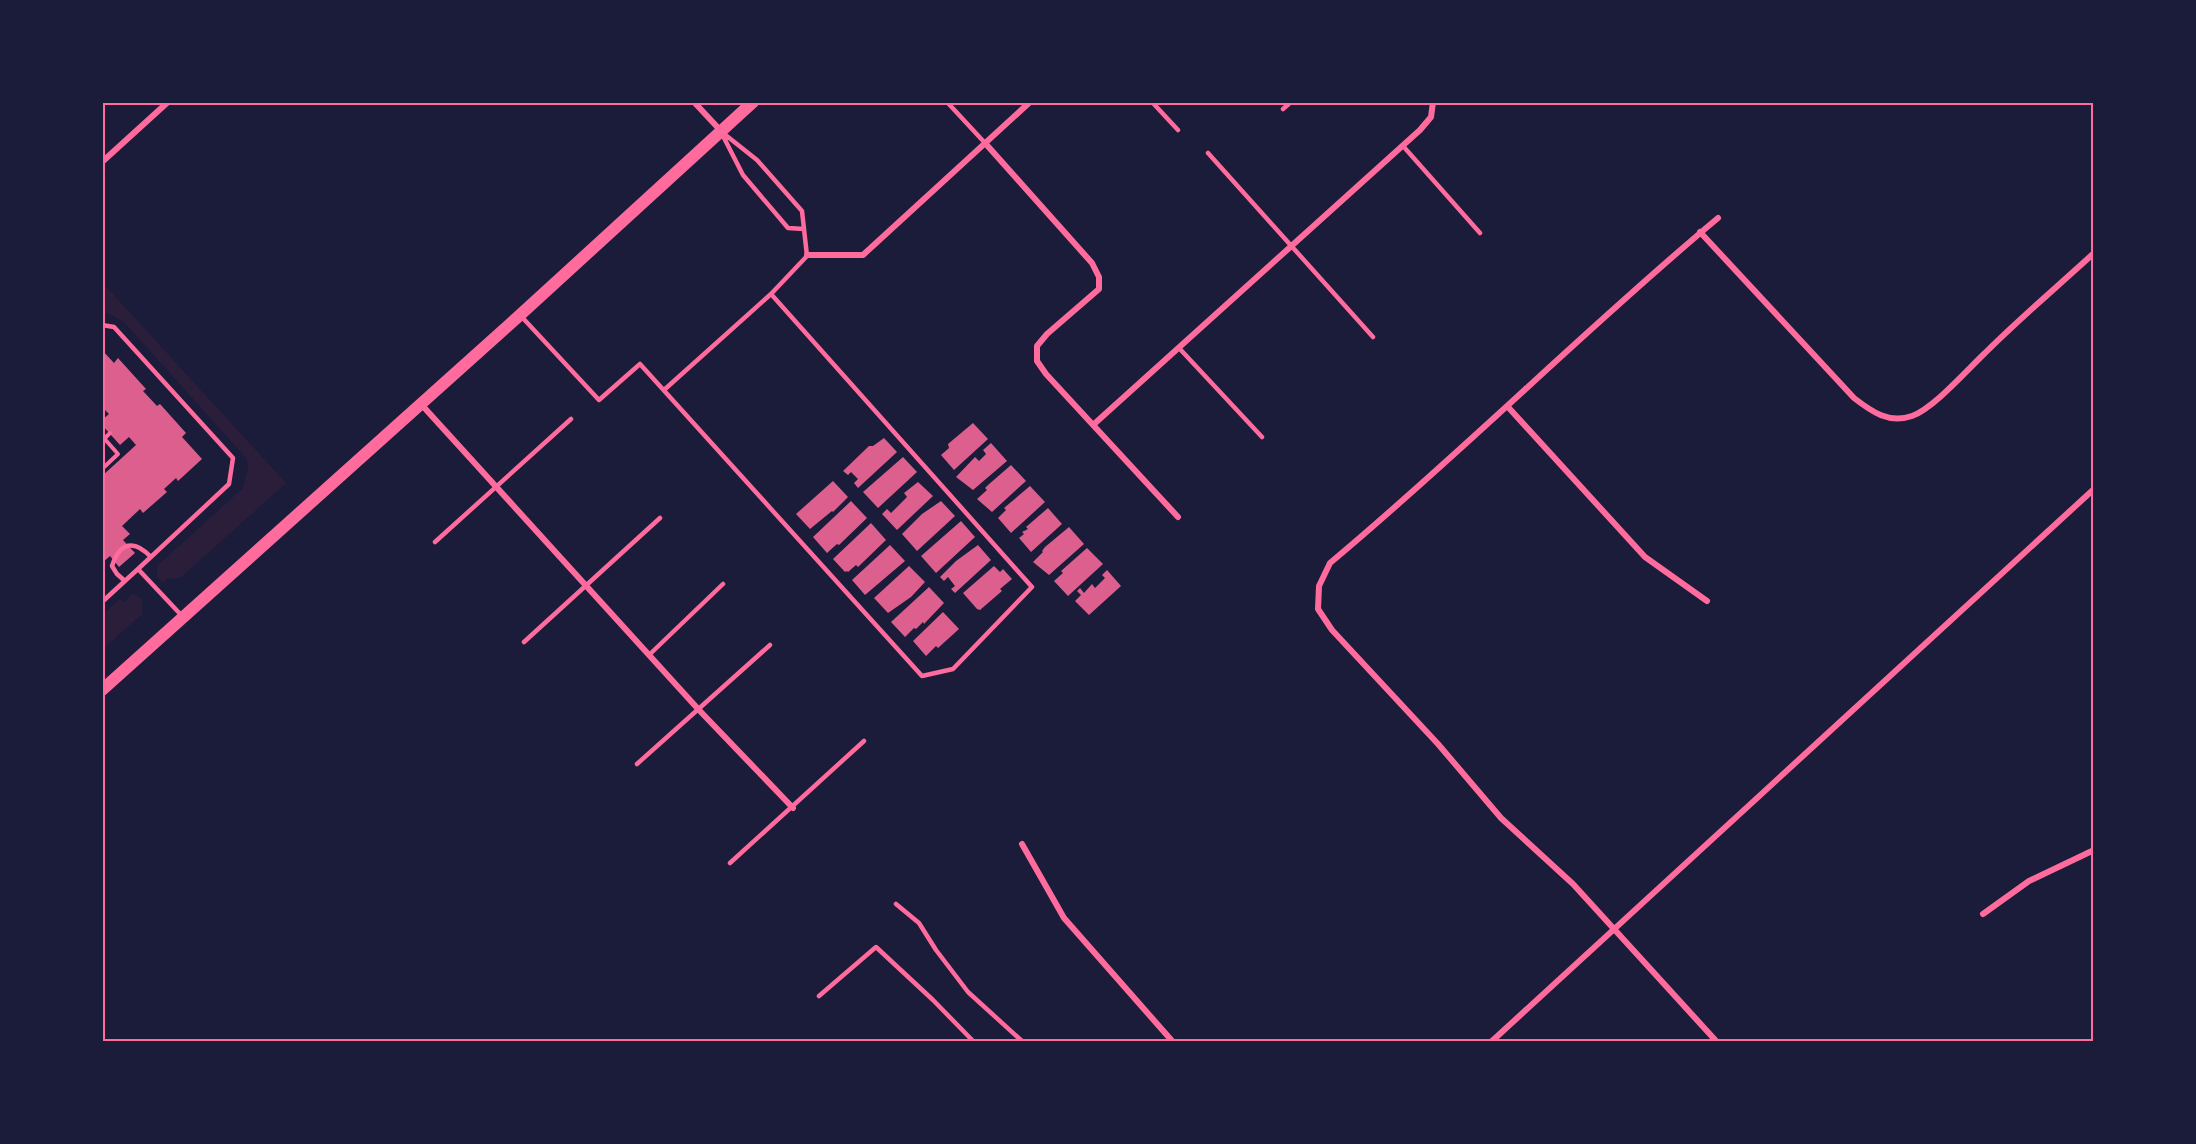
<svg xmlns="http://www.w3.org/2000/svg" width="2196" height="1144" font-family="'Public Sans',sans-serif">
<style>
.green{fill:#2a1e3b}
.building{fill:#dd5f8e}
.lines{fill:none;stroke-linecap:round;stroke-linejoin:round}
.path{stroke:#ff6b9d;stroke-width:4}
.service{stroke:#ff6b9d;stroke-width:4.5}
.minor{stroke:#ff6b9d;stroke-width:6}
.secondary{stroke:#ff6b9d;stroke-width:12}
.neatline{fill:none;stroke:#ff6b9d;stroke-width:2}
</style>
<rect width="100%" height="100%" fill="#1b1b3a"/>
<path class="green" d="M 102,282 L 286,483 L 180,578 L 166,579 L 163,583 L 157,577 L 157,566 L 243,488 L 248,468 L 247,459 L 125,323 L 112,315 L 102,313 Z
M 131,595 L 136,595 L 142,600 L 142,614 L 102,650 L 102,615 L 120,599 L 124,602 Z"/>
<path class="building" d="M 102,350 L 114,363 L 118,358 L 146,389 L 143,391 L 157,406 L 160,404 L 186,433 L 182,437 L 202,459 L 178,481 L 176,478 L 164,489 L 167,492 L 143,513 L 140,509 L 122,526 L 130,534 L 123,540 L 135,553 L 119,567 L 110,556 L 102,563 L 102,476 L 136,445 L 129,437 L 120,445 L 102,425 L 102,420 L 109,414 L 102,407 Z
M 973,423 L 988,439 L 954,470 L 941,455 L 949,448 L 948,444 Z
M 884,438 L 897,452 L 858,488 L 854,483 L 858,479 L 851,472 L 848,475 L 843,471 L 869,446 L 873,446 Z
M 991,443 L 1007,461 L 973,490 L 956,477 L 975,457 L 979,461 L 986,454 L 983,450 Z
M 903,457 L 917,472 L 878,508 L 863,492 Z
M 1011,465 L 1026,481 L 992,512 L 977,499 L 987,490 L 985,488 L 988,485 Z
M 833,481 L 848,497 L 833,512 L 832,511 L 810,529 L 796,514 Z
M 918,482 L 933,496 L 897,530 L 882,514 L 887,509 L 891,513 L 907,497 L 904,493 Z
M 1030,486 L 1045,502 L 1011,533 L 998,518 L 1006,510 L 1004,508 Z
M 851,501 L 867,518 L 839,545 L 837,544 L 827,553 L 813,537 Z
M 941,501 L 955,516 L 917,551 L 902,534 L 922,514 Z
M 1048,508 L 1062,524 L 1031,552 L 1019,538 L 1024,534 L 1022,532 L 1028,529 L 1026,527 Z
M 961,521 L 975,537 L 936,573 L 921,556 Z
M 871,523 L 886,540 L 858,567 L 856,565 L 848,572 L 847,571 L 845,572 L 833,559 Z
M 1069,527 L 1084,544 L 1049,575 L 1033,562 L 1043,552 L 1042,551 L 1045,547 Z
M 890,545 L 905,561 L 865,595 L 852,580 Z
M 978,545 L 991,560 L 955,593 L 951,589 L 955,586 L 948,577 L 944,581 L 940,577 L 956,561 Z
M 1087,548 L 1103,564 L 1068,596 L 1054,581 L 1063,573 L 1061,571 Z
M 909,566 L 925,582 L 911,597 L 888,613 L 874,598 Z
M 994,566 L 1000,572 L 1003,569 L 1012,579 L 1000,589 L 1002,591 L 980,610 L 977,609 L 963,593 Z
M 1107,570 L 1121,586 L 1089,615 L 1075,601 L 1081,595 L 1077,591 L 1080,588 L 1084,593 L 1092,584 L 1095,588 L 1105,578 L 1102,575 Z
M 929,587 L 944,603 L 924,624 L 923,622 L 916,629 L 914,628 L 905,637 L 891,622 Z
M 943,612 L 959,629 L 938,648 L 936,646 L 926,656 L 913,641 Z"/>
<g class="lines">
<path class="path" d="M 102,436 L 118,454 L 102,469
M 104,439 L 110,433"/>
<path class="service" d="M 947,102 L 985,143
M 1152,102 L 1178,130
M 1283,109 L 1291,102
M 722,134 L 743,175 L 788,228 L 804,229
M 1403,146 L 1480,233
M 1208,153 L 1373,337
M 520,315 L 599,400 L 640,364 L 922,676 L 953,669 L 1032,587 L 771,294
M 102,325 L 114,327 L 233,458 L 229,484 L 138,569 L 183,617
M 1179,348 L 1262,437
M 664,390 L 771,294 L 807,256 L 802,211 L 757,160 L 723,133
M 435,542 L 571,419
M 125,581 L 117,574 L 112,566 C 120,542 134,539 151,557
M 102,602 L 138,569
M 524,642 L 660,518
M 649,655 L 723,584
M 637,764 L 770,645
M 730,863 L 864,741
M 896,904 L 919,923 L 936,950 L 968,992 L 1023,1042
M 819,996 L 876,947 L 933,1000 L 974,1042"/>
<path class="minor" d="M 694,102 L 721,131
M 985,143 L 1092,263 L 1099,277 L 1099,289 L 1047,334 L 1037,346 L 1037,361 L 1046,374 L 1178,517
M 102,162 L 168,102
M 1700,232 L 1854,398 C 1872,412 1889,424 1912,416 C 1934,408 1967,370 1985,353 C 2020,318 2058,286 2094,253
M 807,255 L 863,255 L 1030,102
M 420,403 L 699,710 L 793,808
M 1508,407 L 1645,557 L 1707,601
M 1093,425 L 1420,130 L 1431,117 L 1433,102
M 1022,844 L 1064,918 L 1173,1042
M 1983,914 L 2029,881 L 2094,850
M 1491,1042 L 2094,489
M 1717,1042 L 1573,884 L 1501,818 L 1438,744 L 1332,630 L 1318,609 L 1319,586 L 1330,563 C 1463,452 1585,329 1718,218"/>
<path class="secondary" d="M 102,690 L 520,315 L 753,102"/>
</g>
<rect width="2196" height="1144" fill="none" stroke="#1b1b3a" stroke-width="207"/>
<rect x="104" y="104" width="1988" height="936" class="neatline"/>
</svg>
